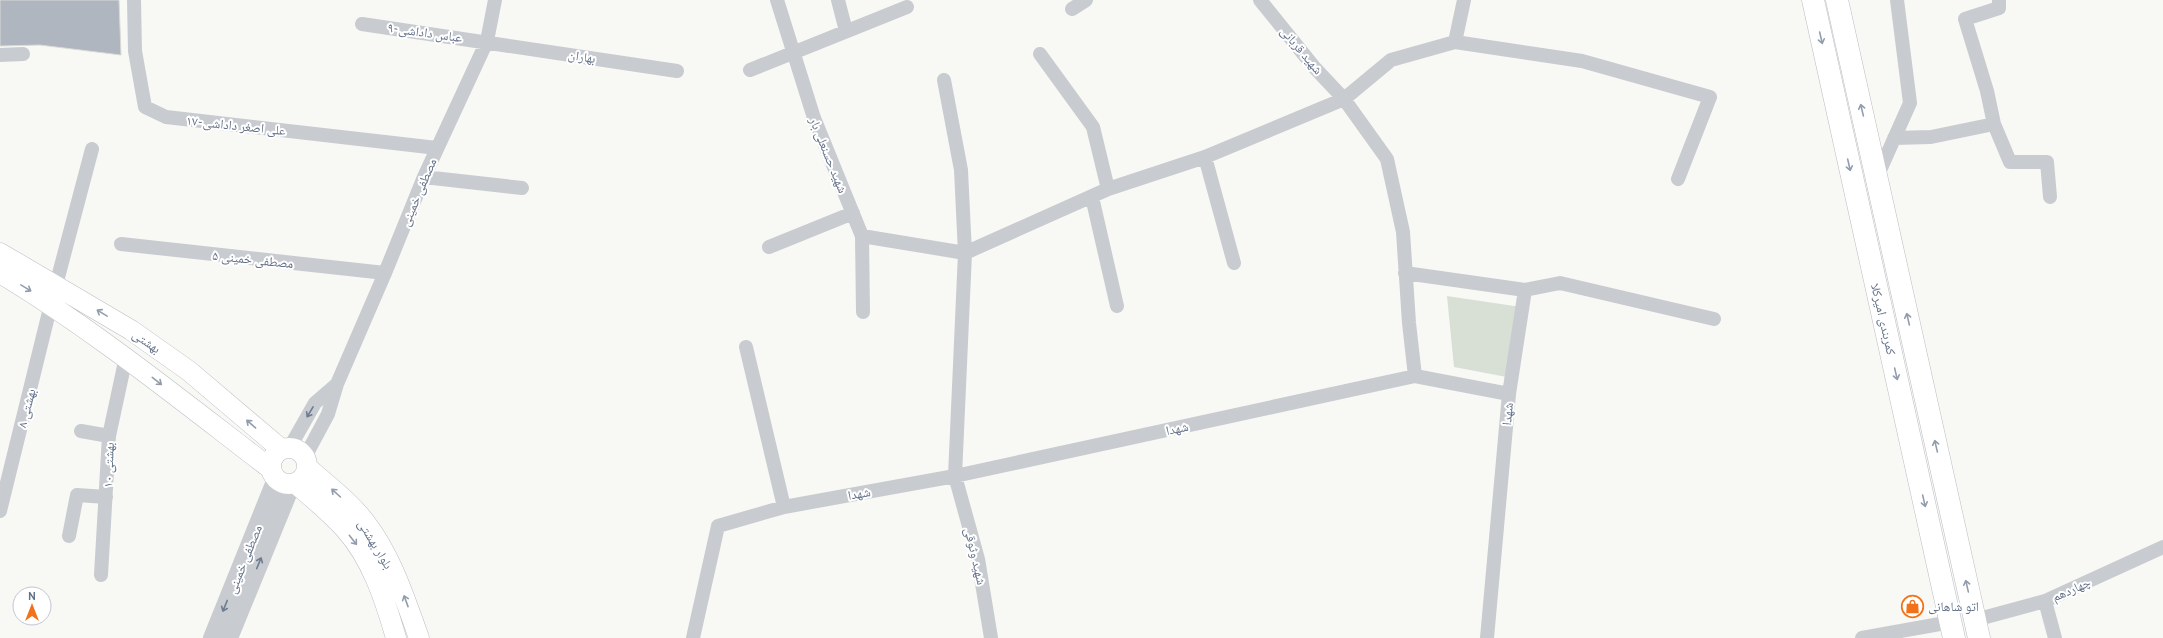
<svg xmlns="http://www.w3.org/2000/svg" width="2163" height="638" font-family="Overpass,'Noto Naskh Arabic',sans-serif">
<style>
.green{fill:#d8e0d6}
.building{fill:#b0b6bf;stroke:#d9dad7}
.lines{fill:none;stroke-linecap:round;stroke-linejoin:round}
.secondary-casing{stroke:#babec4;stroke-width:21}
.trunk-casing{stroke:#babdc1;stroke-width:23}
.minor{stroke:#c8cbcf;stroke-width:14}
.tertiary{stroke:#c8cbcf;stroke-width:18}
.secondary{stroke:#fff;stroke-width:20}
.trunk{stroke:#fff;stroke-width:22}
.oneway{stroke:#929cac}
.oneway2{stroke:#6e7b90}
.labels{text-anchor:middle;stroke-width:4;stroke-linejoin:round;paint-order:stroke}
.street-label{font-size:13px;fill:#647289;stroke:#fff}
.poi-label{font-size:13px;fill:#647289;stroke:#fff;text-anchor:start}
</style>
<rect width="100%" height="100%" fill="#f8f8f5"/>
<path class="green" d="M 1447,296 L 1527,308 L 1512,378 L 1454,367 Z"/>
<path class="building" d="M 0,0 L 119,0 L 121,55 L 40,45 L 0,46 Z"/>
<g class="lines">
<defs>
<path id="secondary" d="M 0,253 L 131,330 L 189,371 L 281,449
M 0,273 C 96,331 182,401 271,469
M271 466a18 18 0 1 1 36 0a18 18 0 1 1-36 0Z
M 307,467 C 327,485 349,501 365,522 C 391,555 405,599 419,638
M 295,483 C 312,498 330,512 345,529 C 372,559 385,600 396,638"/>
<path id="trunk" d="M 1813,0 L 1954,638
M 1837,0 L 1979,638"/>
</defs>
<use href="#secondary" class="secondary-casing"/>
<use href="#trunk" class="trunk-casing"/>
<path class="minor" d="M 134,0 L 135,51 L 145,107 L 166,117 L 437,148
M 777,0 L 814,118 L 862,236 L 863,312
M 838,0 L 846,31
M 1260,0 L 1314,67 L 1344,99 L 1387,159 L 1403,232 L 1409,323 L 1415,376
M 1999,0 L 1999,8 L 1965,19 L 1987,91 L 1994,124 L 2010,162 L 2047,162 L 2050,197
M 1072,9 L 1086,0
M 362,24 L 677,71
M 1455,42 L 1582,61 L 1710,97 L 1678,179
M 1040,54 L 1093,127 L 1108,189
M 0,55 L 23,54
M 750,70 L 907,7
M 1894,138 L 1931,137 L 1994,124
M 1205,157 L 1234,263
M 424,177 L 522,188
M 1877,177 L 1910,103 L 1897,0
M 1092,197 L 1117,306
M 862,236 L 965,253 L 961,170 L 944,80
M 121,244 L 385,273
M 769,247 L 853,213
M 1405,273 L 1525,290
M 56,285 L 92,149
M 746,347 L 784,507
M 1509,394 L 1525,290 L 1560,283 L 1714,319
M 81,431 L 109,436
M 290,447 L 315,403 L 337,384
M 305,457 L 328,414 L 337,384 L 385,273 L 424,177 L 487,41 L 495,0
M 0,511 L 51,304
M 69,536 L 77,495 L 106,497
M 101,575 L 109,436 L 126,357
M 2045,601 L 2055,638
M 1975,620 L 2045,601 L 2163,547
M 693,638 L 718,526 L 784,507 L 955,476 L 1415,376 L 1509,394 L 1487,638
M 991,638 L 978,559 L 955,476 L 965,253 L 1108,189 L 1205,157 L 1344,99 L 1391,60 L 1455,42 L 1464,0
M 1862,638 L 1951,622"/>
<path class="tertiary" d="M 212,638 L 276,479
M 229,638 L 292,484"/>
<use href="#secondary" class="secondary"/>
<use href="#trunk" class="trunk"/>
</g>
<defs><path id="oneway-shaft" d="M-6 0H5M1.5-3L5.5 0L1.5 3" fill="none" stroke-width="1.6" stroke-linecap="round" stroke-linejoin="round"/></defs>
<g class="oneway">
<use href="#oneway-shaft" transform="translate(1821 38) rotate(77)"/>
<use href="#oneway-shaft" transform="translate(1862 110) rotate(-103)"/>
<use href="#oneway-shaft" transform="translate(1849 165) rotate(77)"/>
<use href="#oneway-shaft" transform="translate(26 288) rotate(31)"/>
<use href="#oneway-shaft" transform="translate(102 313) rotate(-149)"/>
<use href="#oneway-shaft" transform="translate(1908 319) rotate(-103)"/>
<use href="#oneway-shaft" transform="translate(1896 374) rotate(77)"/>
<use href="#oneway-shaft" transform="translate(157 381) rotate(38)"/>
<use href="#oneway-shaft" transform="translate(251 424) rotate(-139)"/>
<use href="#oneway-shaft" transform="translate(1936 446) rotate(-103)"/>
<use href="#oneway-shaft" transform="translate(336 493) rotate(-138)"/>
<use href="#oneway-shaft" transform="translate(1924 501) rotate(77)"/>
<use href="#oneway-shaft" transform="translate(353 540) rotate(52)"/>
<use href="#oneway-shaft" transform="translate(1967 586) rotate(-103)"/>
<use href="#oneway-shaft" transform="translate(406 601) rotate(-110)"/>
</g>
<g class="oneway2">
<use href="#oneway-shaft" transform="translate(310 412) rotate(121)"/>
<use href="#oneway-shaft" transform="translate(259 563) rotate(-68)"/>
<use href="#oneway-shaft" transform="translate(225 606) rotate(112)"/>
</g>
<defs>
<symbol id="shop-ring" viewBox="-11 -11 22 22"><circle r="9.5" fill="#fff" stroke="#f2721b" stroke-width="1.5"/><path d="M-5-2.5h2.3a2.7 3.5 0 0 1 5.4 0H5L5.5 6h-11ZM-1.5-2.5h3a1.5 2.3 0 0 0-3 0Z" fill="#f2721b"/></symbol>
</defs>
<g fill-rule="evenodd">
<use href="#shop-ring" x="1900" y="594" width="25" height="25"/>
</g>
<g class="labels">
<g class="street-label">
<text transform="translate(425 32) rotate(8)" y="5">عباس داداشی-۹</text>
<text transform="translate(1302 50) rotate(50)" y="5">شهید قربانی</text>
<text transform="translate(582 56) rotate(9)" y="5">بهاران</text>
<text transform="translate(236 125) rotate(6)" y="5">علی اصغر داداشی-۱۷</text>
<text transform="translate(829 155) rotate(68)" y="5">شهید حسنعلی بار</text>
<text transform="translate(418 192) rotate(-67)" y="5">مصطفی خمینی</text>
<text transform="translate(253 259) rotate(6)" y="5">مصطفی خمینی ۵</text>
<text transform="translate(1884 319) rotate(77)" y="5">کمربندی امیرکلا</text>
<text transform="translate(147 341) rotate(35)" y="5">بهشتی</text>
<text transform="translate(26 408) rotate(-76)" y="5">بهشتی ۸</text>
<text transform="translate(1507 414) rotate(-85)" y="5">شهدا</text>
<text transform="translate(1177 428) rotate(-12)" y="5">شهدا</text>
<text transform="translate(108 465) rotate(-88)" y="5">بهشتی ۱۰</text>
<text transform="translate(859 493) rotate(-10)" y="5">شهدا</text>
<text transform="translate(376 544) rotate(59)" y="5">بلوار بهشتی</text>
<text transform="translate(976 556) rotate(77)" y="5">شهید وثوقی</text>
<text transform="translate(244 559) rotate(-68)" y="5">مصطفی خمینی</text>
<text transform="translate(2071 589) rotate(-24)" y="5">چهاردهم</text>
</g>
<g class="poi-label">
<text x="1928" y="611">اتو شاهانی</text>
</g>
</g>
<g transform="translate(32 606)"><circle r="19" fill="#ffffff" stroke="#c1c7d0"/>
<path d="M0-3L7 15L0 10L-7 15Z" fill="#f2721b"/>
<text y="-6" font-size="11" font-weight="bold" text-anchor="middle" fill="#647289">N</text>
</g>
</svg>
